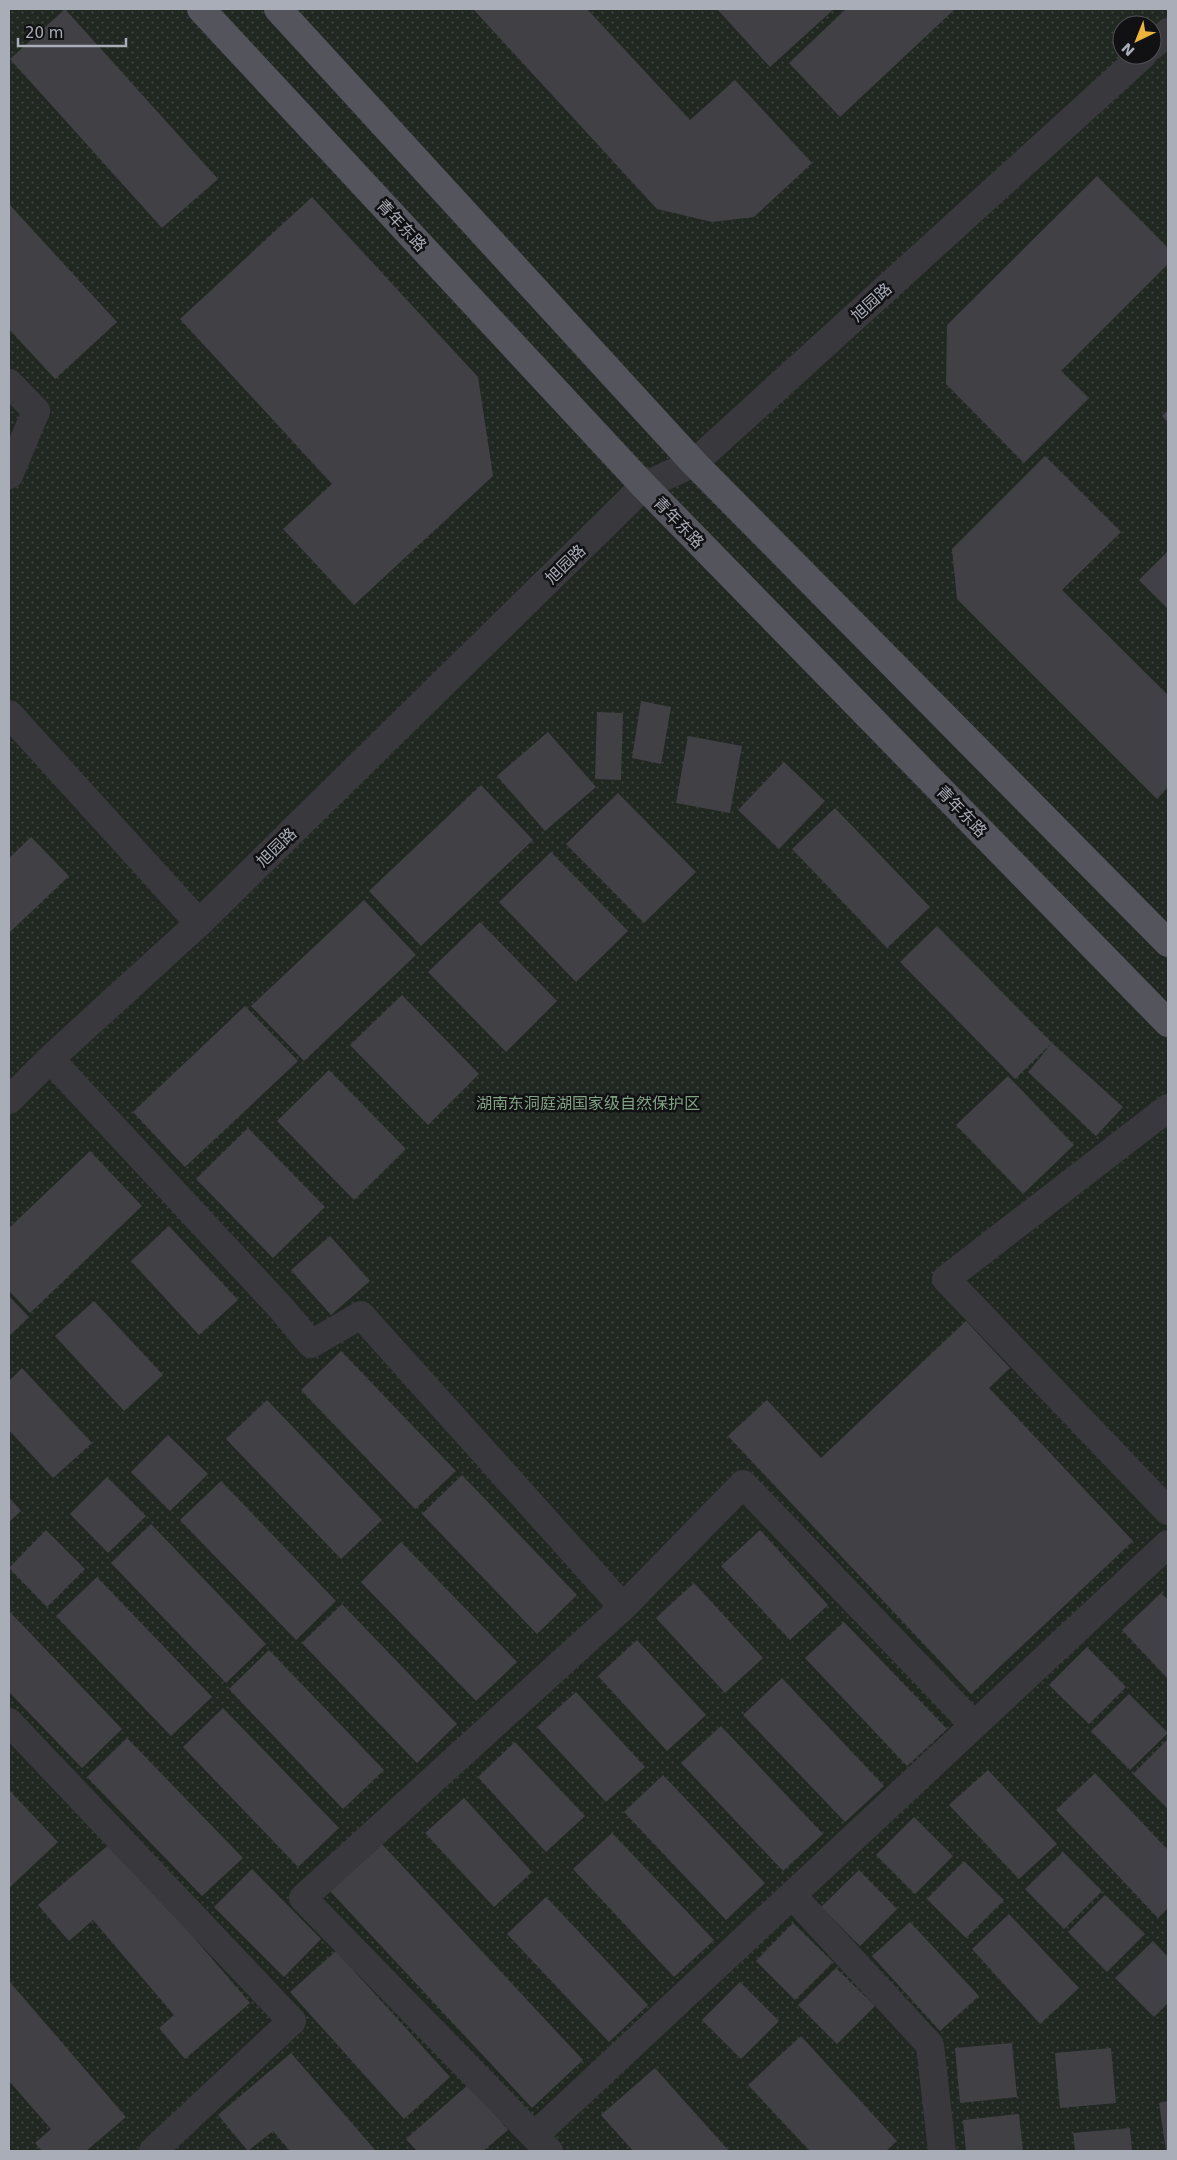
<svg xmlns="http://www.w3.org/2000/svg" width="1177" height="2160" font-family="'DejaVu Sans','Noto Sans SC',sans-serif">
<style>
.park{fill:url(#park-dots);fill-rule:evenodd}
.building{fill:#414145}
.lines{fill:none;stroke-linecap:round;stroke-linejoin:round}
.minor{stroke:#38383d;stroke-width:28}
.major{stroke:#54555c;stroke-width:28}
.labels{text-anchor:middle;stroke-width:5;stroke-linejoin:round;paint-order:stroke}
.street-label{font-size:16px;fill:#a9adb8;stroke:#111113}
.park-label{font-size:16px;fill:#81a283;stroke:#111113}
</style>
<defs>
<pattern id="park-dots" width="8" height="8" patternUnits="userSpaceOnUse" patternTransform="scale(1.25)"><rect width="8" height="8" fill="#212822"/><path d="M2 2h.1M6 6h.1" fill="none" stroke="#3e4440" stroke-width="1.8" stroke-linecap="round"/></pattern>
</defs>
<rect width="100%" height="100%" fill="#161618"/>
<path class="park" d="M 9,9 L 1168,9 L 1168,2151 L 9,2151 ZM 1122,25 L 1152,25 L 1152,55 L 1122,55 Z"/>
<path class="building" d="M 65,9 L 218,179 L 162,228 L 10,59 Z
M 473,9 L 587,9 L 690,120 L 735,80 L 812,163 L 754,217 L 712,222 L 657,209 Z
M 717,9 L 834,9 L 770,67 Z
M 846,9 L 955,9 L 840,117 L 789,63 Z
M 1097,176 L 1168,248 L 1168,264 L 1061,371 L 1089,398 L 1024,463 L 946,384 L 947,325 Z
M 312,197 L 478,377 L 493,476 L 354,605 L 283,529 L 332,484 L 180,319 Z
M 9,204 L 117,322 L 55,379 L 9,329 Z
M 1168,410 L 1168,422 L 1162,416 Z
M 1045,456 L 1121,532 L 1062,590 L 1168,695 L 1168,787 L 1157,799 L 957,599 L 952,549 Z
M 1168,551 L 1168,609 L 1139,580 Z
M 641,701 L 671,707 L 661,764 L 632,758 Z
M 597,712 L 623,713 L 621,780 L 595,779 Z
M 548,732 L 596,787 L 545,831 L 497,776 Z
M 688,736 L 742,746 L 730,813 L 676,803 Z
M 784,762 L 825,801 L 779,849 L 738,810 Z
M 481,785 L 533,840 L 421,946 L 369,891 Z
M 618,793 L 696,872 L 644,923 L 566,844 Z
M 835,808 L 930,907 L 887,948 L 792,849 Z
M 31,837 L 69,876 L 9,933 L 9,858 Z
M 551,852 L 628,931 L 576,982 L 499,902 Z
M 364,900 L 416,955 L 304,1061 L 251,1006 Z
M 480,922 L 557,1001 L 506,1052 L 428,972 Z
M 937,926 L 1052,1043 L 1015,1079 L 900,962 Z
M 402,995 L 479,1074 L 428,1125 L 350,1045 Z
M 245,1006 L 298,1061 L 185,1167 L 133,1112 Z
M 1052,1043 L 1123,1107 L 1096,1136 L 1028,1072 Z
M 329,1070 L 406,1149 L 354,1200 L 277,1121 Z
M 1008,1076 L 1074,1145 L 1023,1194 L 956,1125 Z
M 248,1128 L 325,1207 L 273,1258 L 196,1179 Z
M 90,1151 L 142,1206 L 30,1313 L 9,1291 L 9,1228 Z
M 169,1226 L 238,1300 L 199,1335 L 131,1261 Z
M 330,1236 L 370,1281 L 331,1315 L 291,1270 Z
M 9,1296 L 29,1317 L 9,1336 Z
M 94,1301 L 163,1375 L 124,1411 L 55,1336 Z
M 966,1321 L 1010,1368 L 989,1388 L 1133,1541 L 971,1694 L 728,1436 L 767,1400 L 821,1458 Z
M 341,1351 L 456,1471 L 415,1509 L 301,1390 Z
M 22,1368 L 92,1443 L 53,1478 L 9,1430 L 9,1381 Z
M 267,1400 L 382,1520 L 341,1559 L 226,1439 Z
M 168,1435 L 208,1474 L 170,1511 L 131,1472 Z
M 462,1475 L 577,1595 L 537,1634 L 422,1514 Z
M 107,1477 L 146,1516 L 108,1553 L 70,1514 Z
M 221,1481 L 336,1601 L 296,1640 L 180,1520 Z
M 9,1497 L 21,1511 L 9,1522 Z
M 151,1524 L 266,1644 L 226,1683 L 111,1563 Z
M 46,1530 L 85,1569 L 47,1607 L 9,1568 Z
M 760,1530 L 828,1605 L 790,1640 L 721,1566 Z
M 401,1542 L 517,1662 L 476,1701 L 361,1582 Z
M 97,1577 L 212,1697 L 171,1736 L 56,1616 Z
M 694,1583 L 763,1658 L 725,1693 L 656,1618 Z
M 1161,1593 L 1168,1600 L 1168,1679 L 1122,1630 Z
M 342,1604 L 457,1724 L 417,1763 L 302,1643 Z
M 9,1611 L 122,1729 L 82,1768 L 9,1692 Z
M 844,1622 L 947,1729 L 907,1766 L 805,1658 Z
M 637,1640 L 706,1715 L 667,1751 L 598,1676 Z
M 1087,1647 L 1126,1687 L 1089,1724 L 1049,1685 Z
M 269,1650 L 384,1770 L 343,1809 L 229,1689 Z
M 782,1678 L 884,1786 L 845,1822 L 743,1715 Z
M 576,1692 L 645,1767 L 606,1802 L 537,1727 Z
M 1129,1694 L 1168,1733 L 1130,1770 L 1091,1731 Z
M 223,1708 L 339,1828 L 298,1867 L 183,1747 Z
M 721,1726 L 823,1834 L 783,1871 L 681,1763 Z
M 127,1738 L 243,1858 L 202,1896 L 87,1777 Z
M 1168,1739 L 1168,1809 L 1133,1774 Z
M 515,1742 L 585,1816 L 546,1852 L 478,1777 Z
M 988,1770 L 1057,1844 L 1019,1879 L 949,1805 Z
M 1095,1773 L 1168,1850 L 1168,1908 L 1158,1918 L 1056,1810 Z
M 663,1775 L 765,1883 L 726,1920 L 624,1812 Z
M 9,1790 L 58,1842 L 9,1888 Z
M 464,1798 L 532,1872 L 494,1907 L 425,1833 Z
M 914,1817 L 953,1856 L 915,1894 L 876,1855 Z
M 612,1833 L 714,1940 L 674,1977 L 573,1869 Z
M 112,1842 L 250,2003 L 185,2059 L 159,2028 L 174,2015 L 93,1920 L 69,1941 L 38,1905 Z
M 381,1843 L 583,2060 L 532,2108 L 330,1891 Z
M 1063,1852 L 1102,1891 L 1064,1929 L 1025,1889 Z
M 964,1861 L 1004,1900 L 966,1938 L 927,1899 Z
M 252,1869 L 321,1939 L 284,1977 L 214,1907 Z
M 859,1870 L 897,1909 L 860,1946 L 821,1907 Z
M 1105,1895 L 1145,1934 L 1107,1972 L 1068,1932 Z
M 546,1897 L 648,2005 L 609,2042 L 507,1934 Z
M 1009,1914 L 1079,1988 L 1040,2024 L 972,1949 Z
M 910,1922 L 979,1996 L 940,2031 L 872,1956 Z
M 793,1923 L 833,1962 L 795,2000 L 756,1961 Z
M 1153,1941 L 1168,1957 L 1168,2003 L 1154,2017 L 1115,1978 Z
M 336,1951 L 450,2077 L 404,2119 L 290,1992 Z
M 836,1968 L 875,2006 L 837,2044 L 798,2005 Z
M 9,1981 L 126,2117 L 86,2151 L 42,2151 L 35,2143 L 51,2129 L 9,2081 Z
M 740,1982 L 779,2021 L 741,2059 L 702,2020 Z
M 801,2036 L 897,2141 L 886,2151 L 810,2151 L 748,2085 Z
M 1012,2043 L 1017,2097 L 960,2103 L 955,2048 Z
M 1111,2048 L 1116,2103 L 1060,2108 L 1055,2053 Z
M 291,2053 L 376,2151 L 290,2151 L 273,2131 L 248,2151 L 218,2115 Z
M 655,2068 L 729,2151 L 633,2151 L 601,2115 Z
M 469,2084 L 508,2130 L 483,2151 L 417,2151 L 406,2139 Z
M 1168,2101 L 1168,2151 L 1166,2151 L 1159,2103 Z
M 1019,2114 L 1023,2151 L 966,2151 L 963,2120 Z
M 1130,2128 L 1132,2151 L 1075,2151 L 1073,2133 Z"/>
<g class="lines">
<path class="minor" d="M 1152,46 L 1168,32
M 9,383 L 36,411 L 9,475
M 9,714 L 199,923
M 50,1059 L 282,1309 L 311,1344 L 361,1315 L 623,1607 L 303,1898 L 549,2151
M 9,1100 L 50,1059 L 199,923 L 644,486 L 694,463 L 1143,55
M 1168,1108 L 946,1279 L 1168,1511
M 623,1607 L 743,1484 L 974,1725
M 9,1722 L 292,2021 L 153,2151
M 792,1895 L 930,2045 L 942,2151
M 534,2136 L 1168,1544"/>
<path class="major" d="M 201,9 L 644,486 L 1168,1023
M 278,9 L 694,463 L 1168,943"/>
</g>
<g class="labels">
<g class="street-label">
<text transform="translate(402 225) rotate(47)" y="6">青年东路</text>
<text transform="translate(871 302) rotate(-42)" y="6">旭园路</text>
<text transform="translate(679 522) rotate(46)" y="6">青年东路</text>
<text transform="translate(565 564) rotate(-44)" y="6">旭园路</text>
<text transform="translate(962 811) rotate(46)" y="6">青年东路</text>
<text transform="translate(276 847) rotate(-44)" y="6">旭园路</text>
</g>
<g class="park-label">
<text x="588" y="1109">湖南东洞庭湖国家级自然保护区</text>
</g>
</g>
<rect width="1177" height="2160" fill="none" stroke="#a9adb8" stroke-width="20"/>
<g transform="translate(1137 40) rotate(223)"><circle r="24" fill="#111113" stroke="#4e4f55"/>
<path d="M0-4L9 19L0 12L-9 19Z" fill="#ecb43b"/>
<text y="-8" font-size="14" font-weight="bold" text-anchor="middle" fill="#a9adb8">N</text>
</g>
<path d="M18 38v8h108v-8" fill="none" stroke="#a9adb8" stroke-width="2.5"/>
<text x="25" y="38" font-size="15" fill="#a9adb8" stroke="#111113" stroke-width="4" paint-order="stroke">20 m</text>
</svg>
